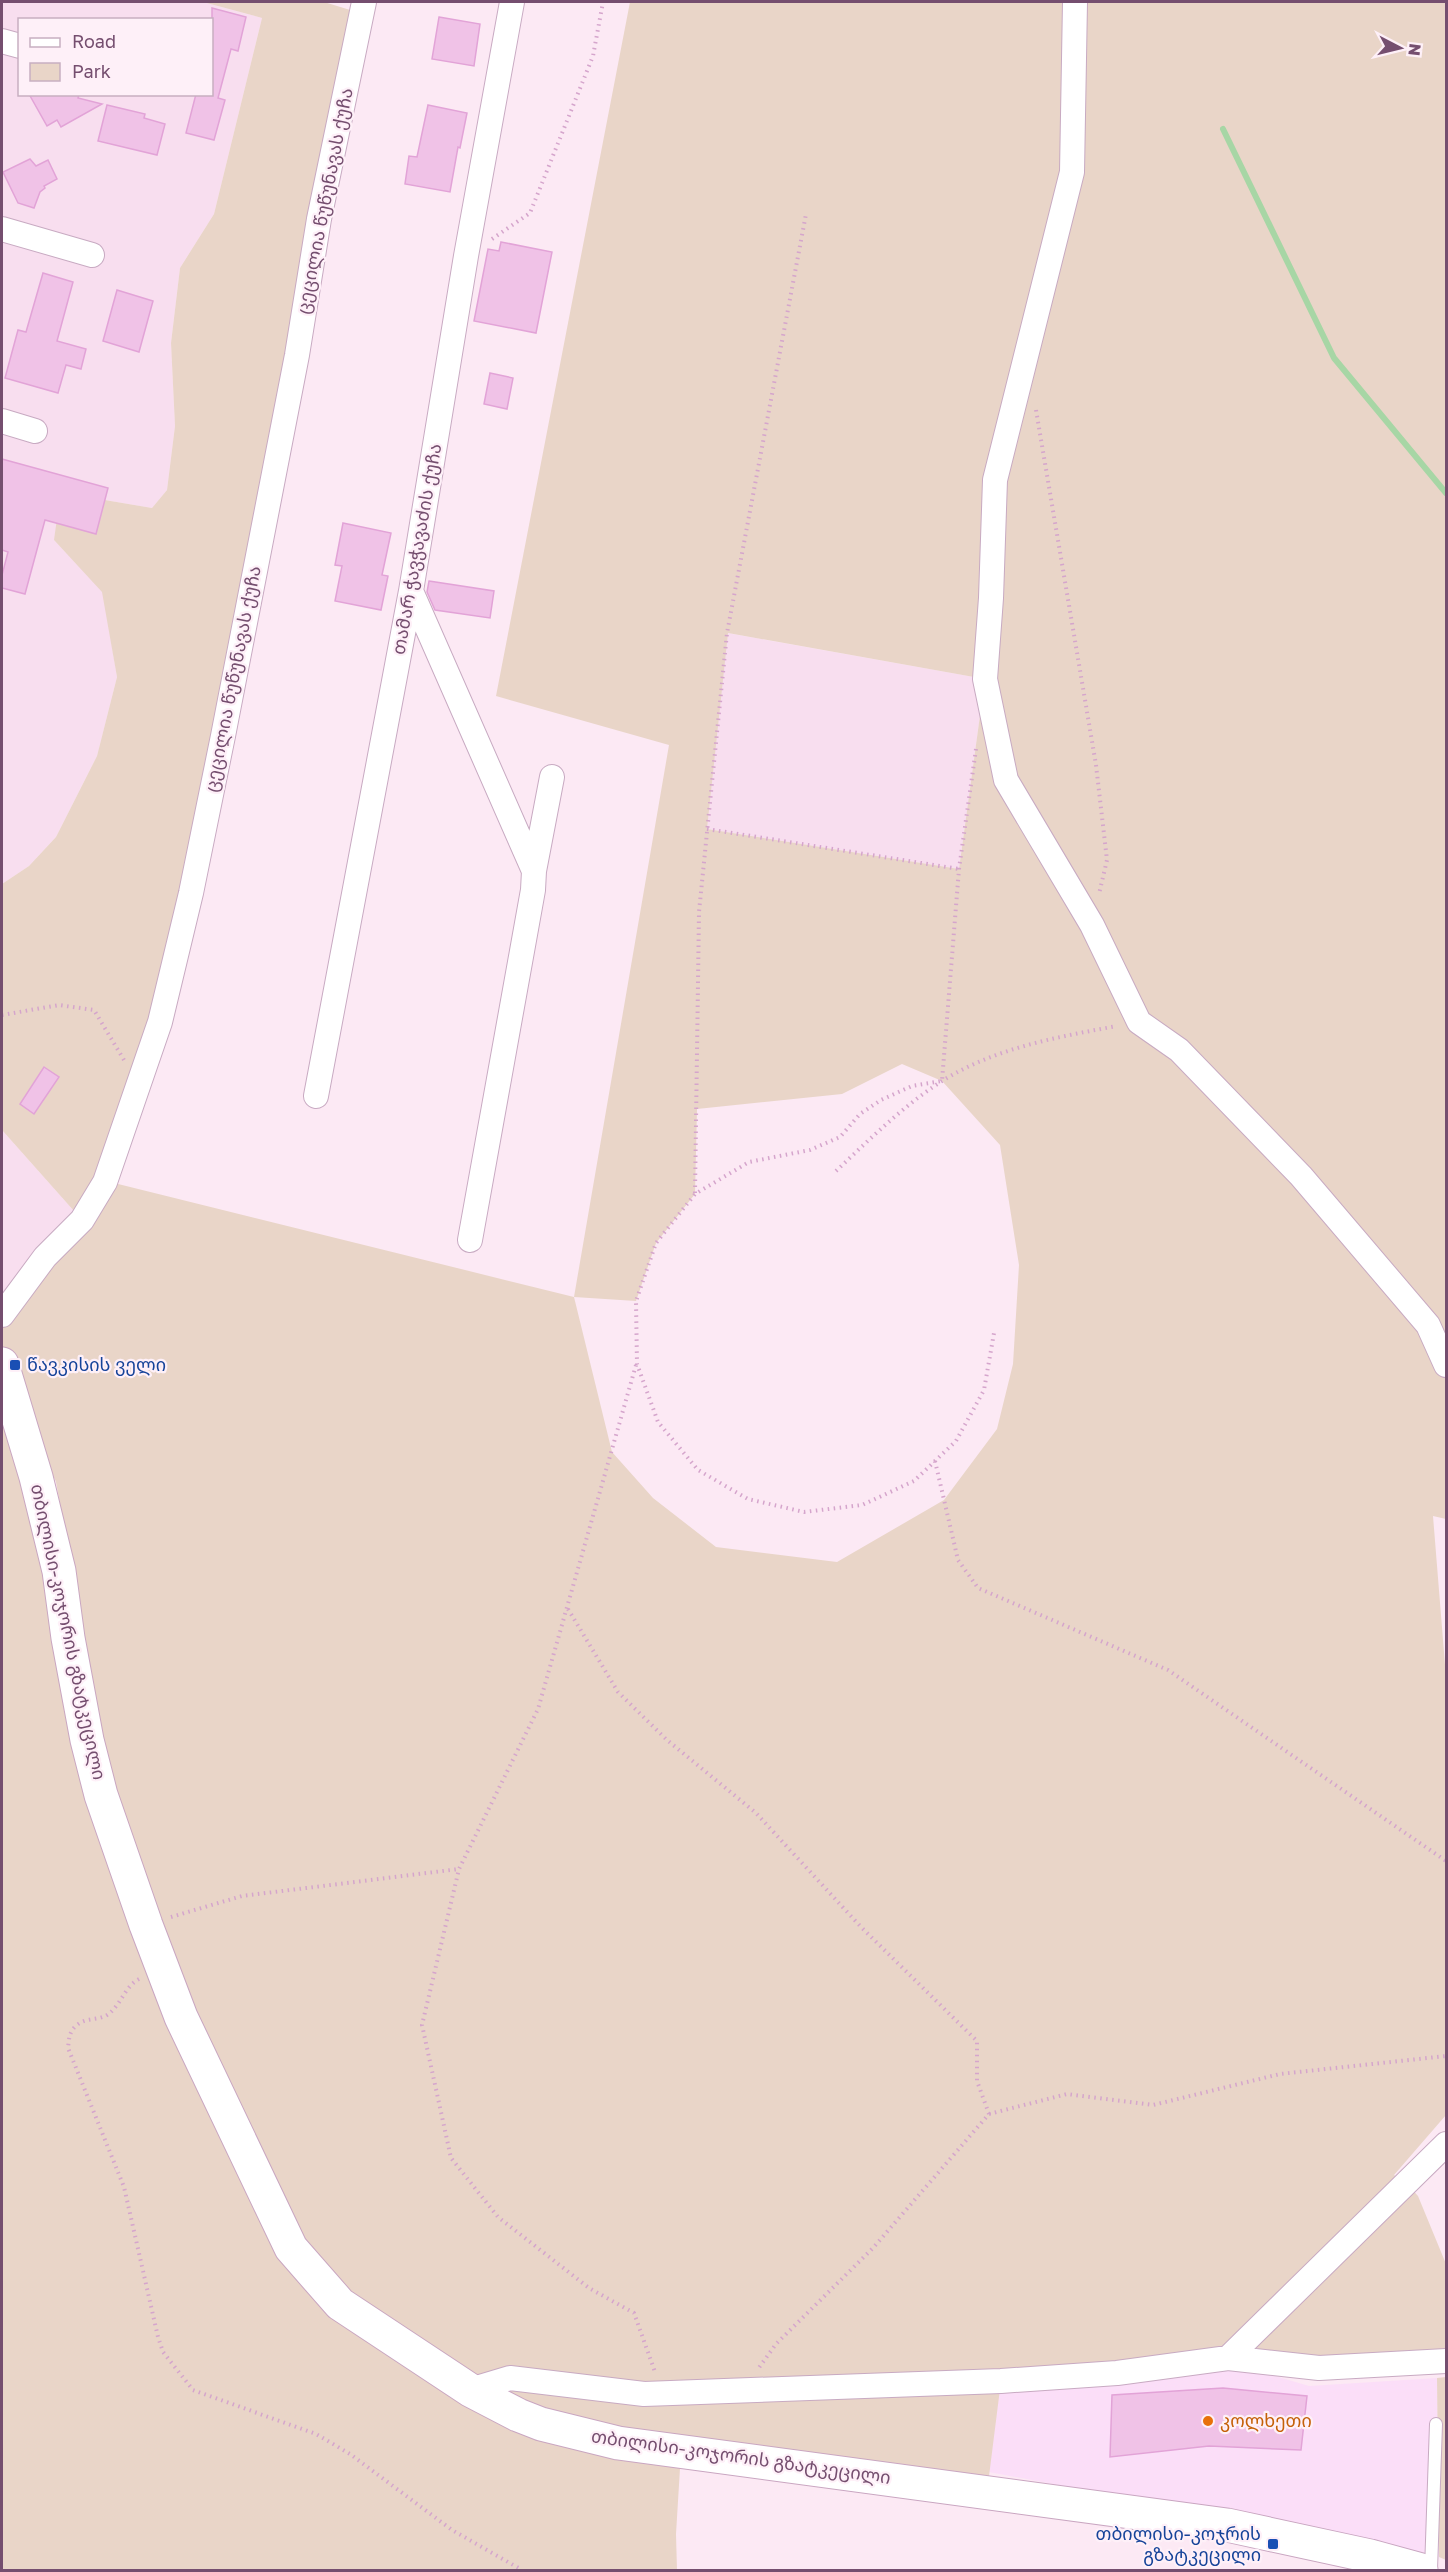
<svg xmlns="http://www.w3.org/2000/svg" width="1448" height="2572" font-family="'Golos Text','Noto Sans Georgian',sans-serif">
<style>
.residential{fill:#f8deef;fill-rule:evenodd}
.commercial{fill:#fbdef8}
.green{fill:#e9d5c8;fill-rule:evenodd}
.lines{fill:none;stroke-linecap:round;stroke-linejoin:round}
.stream{stroke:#a7d6a5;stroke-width:6}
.building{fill:#f0c2e7;stroke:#e2a3d7;stroke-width:1.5}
.lane-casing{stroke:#c8aac2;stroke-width:14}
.street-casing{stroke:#c8aac2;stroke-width:26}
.secondary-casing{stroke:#c9a6c1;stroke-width:35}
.path{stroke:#d5a5cc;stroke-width:4;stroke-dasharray:1.5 4.5;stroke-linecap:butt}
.lane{stroke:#fff;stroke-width:12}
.street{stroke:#fff;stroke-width:24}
.secondary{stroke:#fff;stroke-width:33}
.transit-dot{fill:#1a4fb4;stroke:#fef0f8;stroke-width:2}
.food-dot{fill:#e8710a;stroke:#fef0f8;stroke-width:2}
.labels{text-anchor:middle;stroke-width:4.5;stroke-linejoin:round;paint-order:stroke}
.street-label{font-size:18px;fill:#754e6f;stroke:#fef0f8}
.transit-label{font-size:18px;fill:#164399;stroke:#fef0f8;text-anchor:start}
.food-label{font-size:18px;fill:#c56008;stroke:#fef0f8;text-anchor:start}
</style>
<rect width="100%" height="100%" fill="#fce9f4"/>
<path class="residential" d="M 2,2 L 203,2 L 262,18 L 214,214 L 180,268 L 171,343 L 175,426 L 167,490 L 152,508 L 87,497 L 54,540 L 103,592 L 117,677 L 97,756 L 56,837 L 29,866 L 2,884 ZM 20,20 L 212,20 L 212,94 L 20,94 Z
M 727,633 L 985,679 L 959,869 L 707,829 Z
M 2,1130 L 82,1220 L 2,1319 Z"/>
<path class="commercial" d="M 1235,2364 L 1309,2386 L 1437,2378 L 1439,2557 L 989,2472 L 999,2394 Z"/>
<path class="green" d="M 203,2 L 324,2 L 360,13 L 191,893 L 106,1181 L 574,1297 L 669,745 L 496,696 L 630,2 L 1446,2 L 1446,1519 L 1433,1516 L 1446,1677 L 1446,2115 L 1394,2175 L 1406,2183 L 1418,2196 L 1446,2264 L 1446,2361 L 1228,2358 L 1001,2381 L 987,2492 L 681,2452 L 676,2534 L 677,2570 L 2,2570 L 2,1364 L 101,1732 L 56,1482 L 2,1361 L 2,1315 L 82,1220 L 2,1130 L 2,884 L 29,866 L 56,837 L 97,756 L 117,677 L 102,592 L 54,540 L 59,504 L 87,497 L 152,508 L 167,490 L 175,426 L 171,343 L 180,268 L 214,214 L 262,18 ZM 728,633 L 985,679 L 959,869 L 707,829 ZM 902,1064 L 942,1081 L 1000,1145 L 1019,1265 L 1013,1364 L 997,1429 L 944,1500 L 837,1562 L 716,1547 L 653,1498 L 612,1452 L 574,1297 L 636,1301 L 656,1243 L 695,1194 L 697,1109 L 842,1094 Z
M 1446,2377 L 1446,2560 L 1439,2557 L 1437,2378 Z"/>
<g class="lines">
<path class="stream" d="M 1223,129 L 1334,358 L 1446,493"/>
</g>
<path class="building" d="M 212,8 L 246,17 L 238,51 L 231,49 L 218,98 L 225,100 L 214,140 L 186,133 L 196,94 L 212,94 Z
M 439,17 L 480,24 L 474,66 L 432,59 Z
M 29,94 L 79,94 L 78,98 L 102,104 L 61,127 L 57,120 L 47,126 Z
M 107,105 L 145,114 L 144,118 L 165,124 L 157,155 L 98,141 Z
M 428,105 L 467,113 L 460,148 L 458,147 L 450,192 L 405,184 L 409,156 L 417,157 Z
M 30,159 L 36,166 L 48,160 L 57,179 L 44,186 L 45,188 L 40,192 L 34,208 L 18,203 L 3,172 Z
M 501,242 L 552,252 L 536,333 L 474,321 L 488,249 L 499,251 Z
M 43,273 L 73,282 L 57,341 L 86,349 L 81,369 L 66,365 L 58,393 L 5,378 L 18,330 L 26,332 Z
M 117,290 L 153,301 L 139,352 L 103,341 Z
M 490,373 L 513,378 L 507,409 L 484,404 Z
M 2,459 L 108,488 L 96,534 L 45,520 L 25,594 L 2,588 L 2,575 L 8,552 L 2,550 Z
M 343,523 L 391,533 L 382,575 L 388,576 L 381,610 L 335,601 L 342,566 L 335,565 Z
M 429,581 L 494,591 L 490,618 L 435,610 L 427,592 Z
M 44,1067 L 59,1077 L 34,1114 L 20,1104 Z
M 1223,2388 L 1307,2396 L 1301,2450 L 1209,2446 L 1110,2457 L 1112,2395 Z"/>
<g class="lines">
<defs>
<path id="lane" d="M 1431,2570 L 1436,2424"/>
<path id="street" d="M 1075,2 L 1072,172 L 995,480 L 991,598 L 985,679 L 1006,780 L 1092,925 L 1139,1022 L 1179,1050 L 1301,1176 L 1428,1325 L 1446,1365
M 2,41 L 20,46
M 2,229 L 92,255
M 2,421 L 35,431
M 411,591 L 534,871 L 533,890 L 470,1240
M 534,871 L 552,777
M 316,1096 L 411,591 L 466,256 L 512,2
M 2,1315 L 45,1257 L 82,1220 L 105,1182 L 160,1022 L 191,893 L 223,736 L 297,355 L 319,219 L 364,2
M 1228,2358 L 1446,2144
M 470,2390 L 510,2378 L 644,2394 L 1001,2381 L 1117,2373 L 1228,2358 L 1319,2368 L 1446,2361"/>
<path id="secondary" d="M 2,1364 L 36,1477 L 59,1571 L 68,1638 L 87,1740 L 101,1795 L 146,1925 L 181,2017 L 291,2248 L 340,2304 L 470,2390 L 518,2415 L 541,2424 L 618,2443 L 1227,2525 L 1370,2556 L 1421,2570"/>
</defs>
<use href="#lane" class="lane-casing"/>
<use href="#street" class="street-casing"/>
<use href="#secondary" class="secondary-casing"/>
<path class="path" d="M 492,239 L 530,213 L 593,56 L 603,2
M 1036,410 L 1096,765 L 1107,860 L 1099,894
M 976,749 L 959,869 L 942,1081 L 912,1086 L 881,1100 L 860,1114 L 840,1137 L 810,1150 L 749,1162 L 695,1194 L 656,1243 L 636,1301 L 637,1364 L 658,1422 L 698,1470 L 748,1499 L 804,1512 L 862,1505 L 914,1481 L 956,1441 L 984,1390 L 994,1333
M 707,829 L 959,869
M 2,1015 L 59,1005 L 94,1010 L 124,1060
M 836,1171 C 870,1139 903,1106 942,1081 C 995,1048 1057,1037 1117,1026
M 695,1193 L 699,912 L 727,633 L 806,214
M 636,1365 L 538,1709 L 459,1869 L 422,2025 L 451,2158 L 498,2217 L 589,2288 L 634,2313 L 655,2372
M 935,1461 L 958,1560 L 978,1588 L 1168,1670 L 1446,1861
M 568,1609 L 618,1692 L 667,1740 L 756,1813 L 861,1927 L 977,2041 L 977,2081 L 989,2114 L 873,2248 L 776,2344 L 758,2369
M 171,1917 L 242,1896 L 459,1869
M 139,1979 C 124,1987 121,2006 107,2015 C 97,2021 85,2017 76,2026 C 69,2032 69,2039 68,2048 L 124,2187 L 158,2337 L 163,2352 L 193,2390 L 316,2434 L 350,2454 L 452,2530 L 522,2570
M 989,2114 L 1067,2094 L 1153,2105 L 1280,2074 L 1446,2056"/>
<use href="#lane" class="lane"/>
<use href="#street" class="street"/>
<use href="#secondary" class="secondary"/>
</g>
<g class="transit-dot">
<rect x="9" y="1359" width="12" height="12" rx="3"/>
<rect x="1267" y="2538" width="12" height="12" rx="3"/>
</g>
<circle class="food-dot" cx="1208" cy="2421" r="6"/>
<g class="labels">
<g class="street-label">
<text transform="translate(325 201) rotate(-79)" y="6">ცეცილია წუწუნავას ქუჩა</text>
<text transform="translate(417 549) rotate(-80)" y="6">თამარ ჭავჭავაძის ქუჩა</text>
<text transform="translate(233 679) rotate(-79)" y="6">ცეცილია წუწუნავას ქუჩა</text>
<text transform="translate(68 1632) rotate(78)" y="6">თბილისი-კოჯორის გზატკეცილი</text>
<text transform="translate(741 2457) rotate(8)" y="6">თბილისი-კოჯორის გზატკეცილი</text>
</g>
<g class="transit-label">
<text x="27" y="1371">წავკისის ველი</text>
<text x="1261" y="2540" text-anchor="end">თბილისი-კოჯრის<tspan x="1261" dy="21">გზატკეცილი</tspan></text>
</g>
<g class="food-label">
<text x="1220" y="2427">კოლხეთი</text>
</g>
</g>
<rect width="1448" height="2572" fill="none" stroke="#754e6f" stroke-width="6"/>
<rect x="18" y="18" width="195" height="78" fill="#fef0f8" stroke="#c7afc1" stroke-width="1.5"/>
<rect x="30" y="38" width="30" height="9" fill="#ffffff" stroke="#c7afc1" stroke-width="1.5"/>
<text x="72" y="48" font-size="18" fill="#754e6f">Road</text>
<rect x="30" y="63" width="30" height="18" fill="#e9d5c8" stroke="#c7afc1" stroke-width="1.5"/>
<text x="72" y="78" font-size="18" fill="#754e6f">Park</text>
<g transform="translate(1400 48) rotate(97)" stroke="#fef0f8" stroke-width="4.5" paint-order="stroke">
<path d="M0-4.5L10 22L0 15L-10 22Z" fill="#754e6f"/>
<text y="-9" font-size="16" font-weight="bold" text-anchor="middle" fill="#754e6f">N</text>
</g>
</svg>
